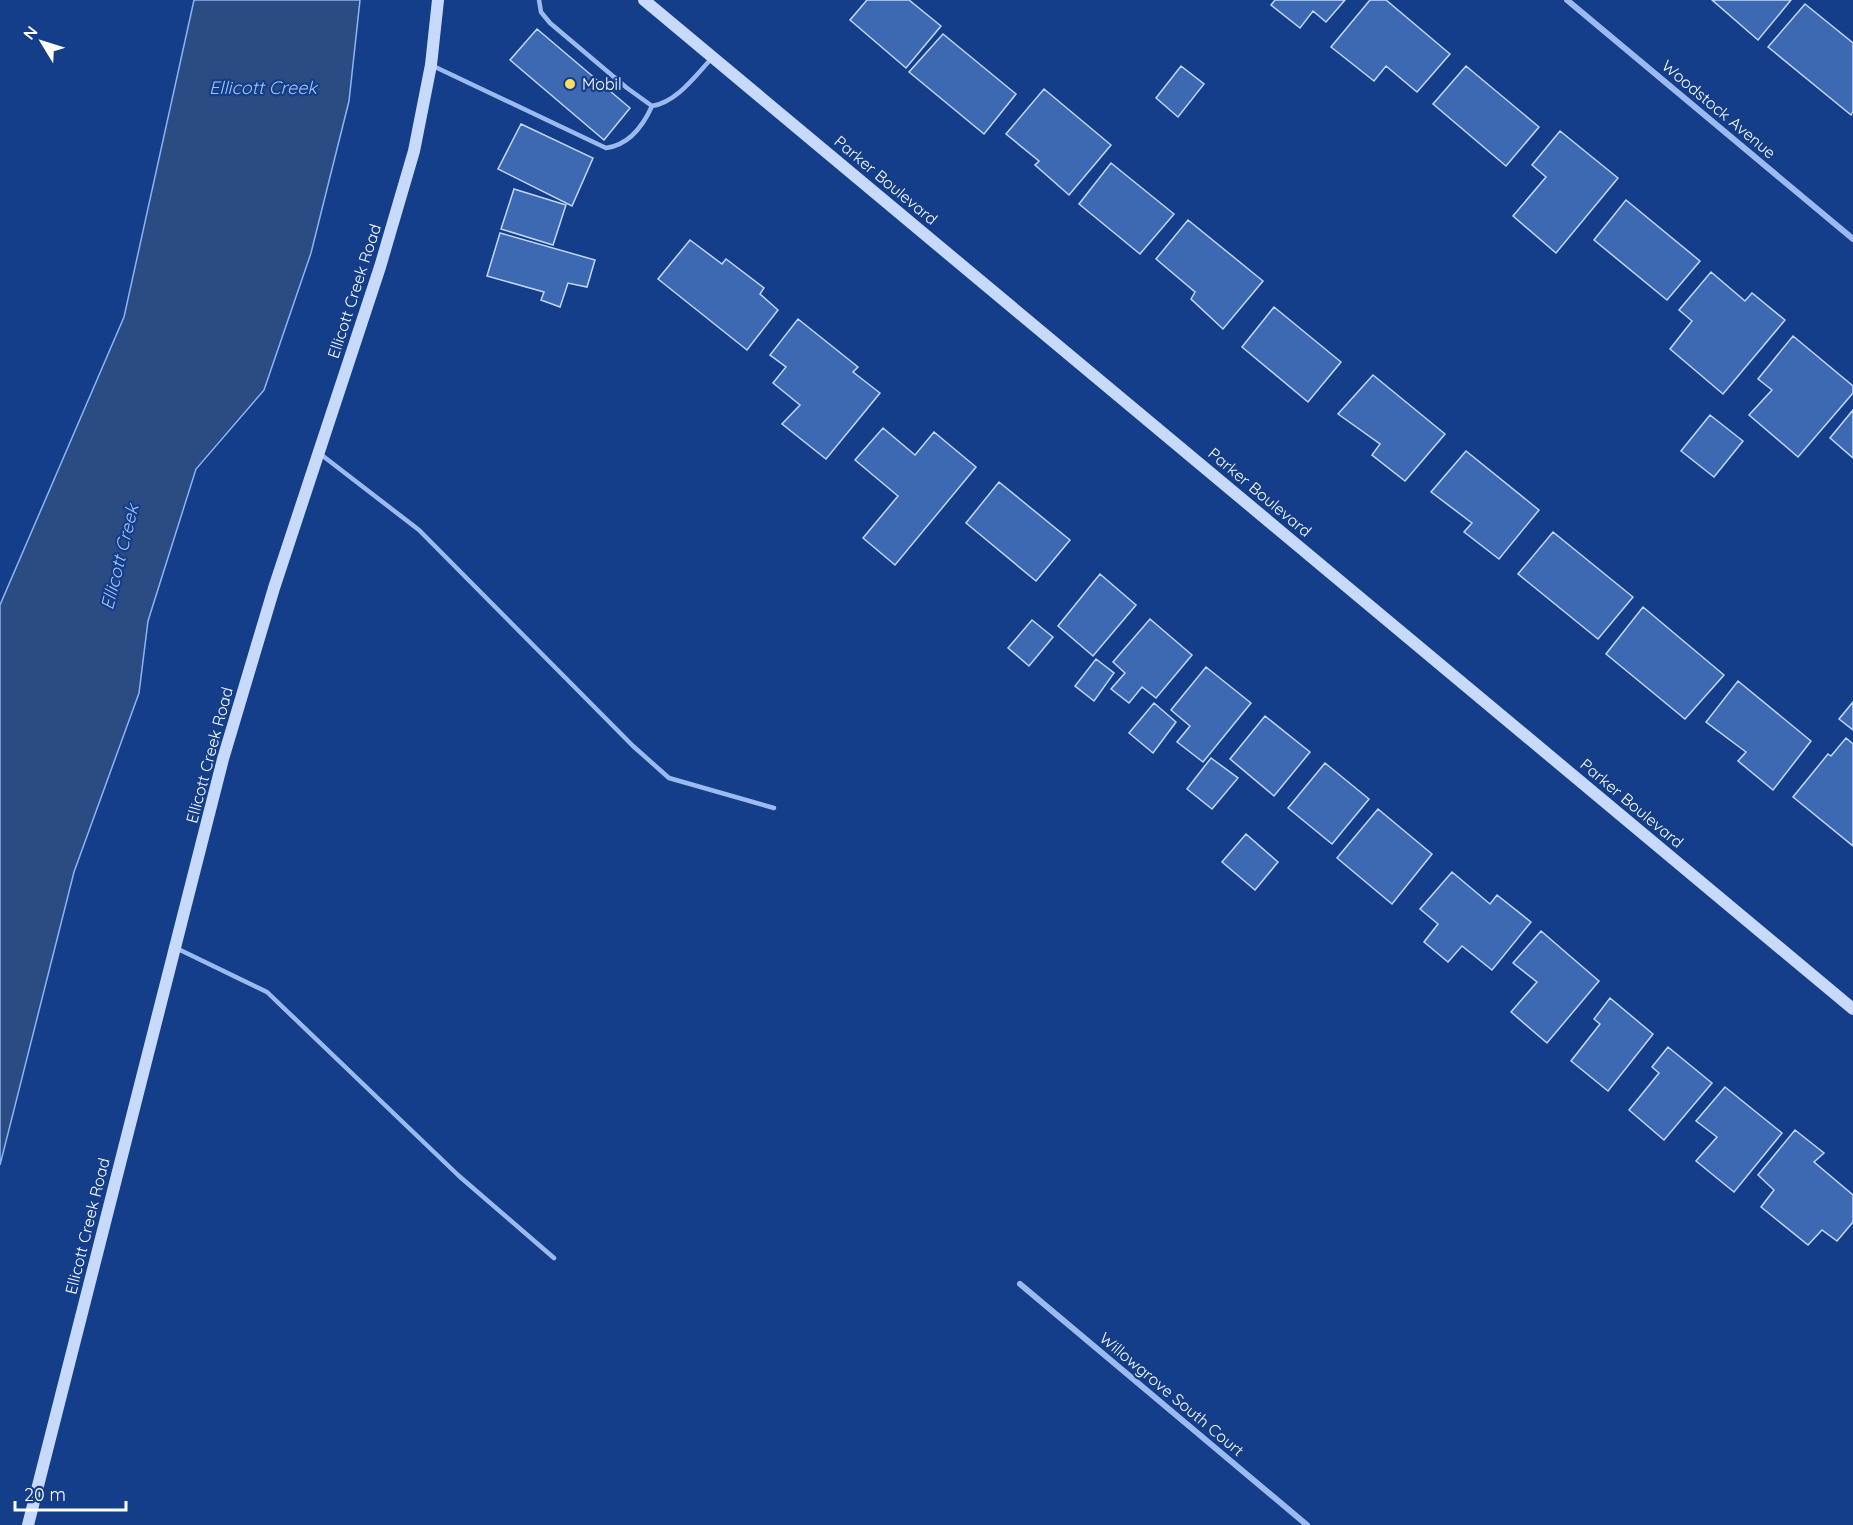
<svg xmlns="http://www.w3.org/2000/svg" width="1853" height="1525" font-family="Quicksand,sans-serif">
<style>
.water{fill:#2b4b83;stroke:#8cb4f3;stroke-width:1.5}
.building{fill:#3d68b2;stroke:#c1d7fb;stroke-width:1.5}
.lines{fill:none;stroke-linecap:round;stroke-linejoin:round}
.lane{stroke:#9bbaef;stroke-width:4.5}
.street{stroke:#9bbaef;stroke-width:6}
.secondary{stroke:#c8dafb;stroke-width:12}
.poi-dot{fill:#ffdc59;stroke:#143e89;stroke-width:2}
.labels{text-anchor:middle;stroke-width:4.5;stroke-linejoin:round;paint-order:stroke}
.poi-label{font-size:16px;fill:#fff;stroke:#143e89;text-anchor:start}
.street-label{font-size:16px;fill:#fff;stroke:#143e89}
.water-label{font-size:18px;font-style:italic;fill:#a6c5f7;stroke:#143e89}
</style>
<rect width="100%" height="100%" fill="#143e89"/>
<path class="water" d="M 194,0 L 360,0 L 349,101 L 311,253 L 264,390 L 196,469 L 148,621 L 139,693 L 74,872 L 0,1165 L 0,605 L 124,317 Z"/>
<path class="building" d="M 867,0 L 909,0 L 941,26 L 906,68 L 850,20 Z
M 1275,0 L 1345,0 L 1326,22 L 1313,11 L 1300,28 L 1271,5 Z
M 1370,0 L 1386,0 L 1450,54 L 1417,92 L 1386,66 L 1374,81 L 1331,47 Z
M 1712,0 L 1791,0 L 1758,40 Z
M 1805,4 L 1853,43 L 1853,112 L 1851,115 L 1768,47 Z
M 537,29 L 630,108 L 604,140 L 510,60 Z
M 943,34 L 1016,94 L 984,134 L 909,72 Z
M 1181,66 L 1204,84 L 1178,117 L 1156,98 Z
M 1466,66 L 1539,127 L 1506,166 L 1433,104 Z
M 1044,89 L 1111,145 L 1069,195 L 1035,165 L 1039,161 L 1006,134 Z
M 521,124 L 593,158 L 572,206 L 498,169 Z
M 1560,131 L 1618,178 L 1556,253 L 1513,216 L 1546,177 L 1532,165 Z
M 1111,163 L 1174,214 L 1140,254 L 1079,204 Z
M 514,189 L 566,205 L 553,245 L 501,229 Z
M 1626,200 L 1700,261 L 1667,300 L 1594,240 Z
M 1188,220 L 1263,281 L 1223,329 L 1191,299 L 1195,292 L 1156,259 Z
M 500,233 L 595,260 L 587,287 L 568,283 L 560,307 L 541,300 L 544,292 L 487,276 Z
M 690,240 L 722,264 L 726,259 L 764,288 L 760,294 L 778,310 L 747,350 L 658,279 Z
M 1711,272 L 1745,301 L 1752,293 L 1785,320 L 1723,394 L 1670,349 L 1692,321 L 1679,310 Z
M 1274,307 L 1341,362 L 1308,402 L 1242,347 Z
M 798,319 L 858,367 L 853,372 L 880,393 L 826,459 L 782,424 L 800,405 L 773,383 L 786,367 L 770,355 Z
M 1793,336 L 1853,386 L 1853,393 L 1798,457 L 1749,415 L 1772,390 L 1758,379 Z
M 1373,375 L 1445,434 L 1405,481 L 1372,455 L 1380,444 L 1338,414 Z
M 1853,410 L 1853,458 L 1830,438 Z
M 1710,415 L 1743,441 L 1714,477 L 1681,451 Z
M 883,428 L 915,455 L 934,432 L 976,467 L 895,565 L 863,538 L 898,496 L 855,460 Z
M 1466,451 L 1539,510 L 1499,559 L 1464,532 L 1472,523 L 1431,492 Z
M 999,482 L 1070,540 L 1036,581 L 966,523 Z
M 1553,532 L 1633,597 L 1598,639 L 1518,574 Z
M 1100,574 L 1136,605 L 1093,656 L 1058,626 Z
M 1643,607 L 1724,675 L 1685,719 L 1606,654 Z
M 1150,619 L 1192,655 L 1156,698 L 1142,687 L 1129,703 L 1111,689 L 1125,673 L 1113,662 Z
M 1032,620 L 1053,637 L 1029,666 L 1008,648 Z
M 1096,659 L 1114,673 L 1094,701 L 1075,686 Z
M 1206,667 L 1251,703 L 1203,762 L 1177,742 L 1190,726 L 1171,710 Z
M 1738,681 L 1811,741 L 1773,790 L 1738,761 L 1746,752 L 1706,722 Z
M 1853,702 L 1853,730 L 1839,719 Z
M 1154,703 L 1176,722 L 1153,753 L 1129,733 Z
M 1265,716 L 1310,752 L 1274,796 L 1230,759 Z
M 1846,738 L 1853,744 L 1853,846 L 1793,797 L 1828,754 L 1831,756 Z
M 1211,758 L 1238,778 L 1212,809 L 1187,789 Z
M 1325,763 L 1369,799 L 1332,844 L 1288,808 Z
M 1378,809 L 1432,854 L 1392,904 L 1337,858 Z
M 1246,834 L 1278,862 L 1255,890 L 1222,862 Z
M 1452,872 L 1490,904 L 1497,895 L 1531,922 L 1492,970 L 1462,946 L 1448,962 L 1424,942 L 1438,924 L 1420,909 Z
M 1541,931 L 1599,981 L 1547,1043 L 1511,1012 L 1537,982 L 1513,963 Z
M 1610,998 L 1653,1034 L 1608,1091 L 1571,1061 L 1600,1024 L 1594,1019 Z
M 1668,1047 L 1712,1083 L 1664,1140 L 1629,1110 L 1659,1073 L 1652,1067 Z
M 1725,1087 L 1782,1133 L 1734,1192 L 1696,1161 L 1717,1137 L 1696,1121 Z
M 1795,1130 L 1824,1153 L 1814,1162 L 1853,1195 L 1853,1222 L 1837,1241 L 1822,1230 L 1808,1245 L 1761,1207 L 1774,1190 L 1758,1175 Z"/>
<g class="lines">
<path class="lane" d="M 539,0 L 541,12 L 550,23 L 627,88 L 652,106 C 677,102 695,76 712,58
M 431,65 L 606,148 C 629,145 643,126 652,106
M 319,453 L 419,530 L 633,746 L 669,778 L 774,808
M 176,948 L 267,992 L 459,1176 L 554,1258"/>
<path class="street" d="M 1567,0 L 1853,239
M 1020,1284 L 1307,1525"/>
<path class="secondary" d="M 644,0 L 1853,1009
M 28,1525 L 223,759 L 274,588 L 380,267 L 414,151 L 431,65 L 438,0"/>
</g>
<circle class="poi-dot" cx="570" cy="84" r="6"/>
<g class="labels">
<g class="poi-label">
<text x="582" y="90">Mobil</text>
</g>
<g class="street-label">
<text transform="translate(1719 109) rotate(40)" y="6">Woodstock Avenue</text>
<text transform="translate(886 180) rotate(40)" y="6">Parker Boulevard</text>
<text transform="translate(354 291) rotate(-72)" y="6">Ellicott Creek Road</text>
<text transform="translate(1260 492) rotate(40)" y="6">Parker Boulevard</text>
<text transform="translate(209 755) rotate(-75)" y="6">Ellicott Creek Road</text>
<text transform="translate(1632 803) rotate(40)" y="6">Parker Boulevard</text>
<text transform="translate(87 1226) rotate(-76)" y="6">Ellicott Creek Road</text>
<text transform="translate(1172 1394) rotate(40)" y="6">Willowgrove South Court</text>
</g>
<g class="water-label">
<text x="263" y="94">Ellicott Creek</text>
<text transform="translate(120 557) rotate(-76)" y="6">Ellicott Creek</text>
</g>
</g>
<g transform="translate(42 42) rotate(308)" stroke="#143e89" stroke-width="4.5" paint-order="stroke">
<path d="M0-4.5L10 22L0 15L-10 22Z" fill="#ffffff"/>
<text y="-9" font-size="16" font-weight="bold" text-anchor="middle" fill="#ffffff">N</text>
</g>
<path d="M15 1501v9h111v-9" fill="none" stroke="#ffffff" stroke-width="3"/>
<text x="24" y="1501" font-size="18" fill="#ffffff" stroke="#143e89" stroke-width="4.5" paint-order="stroke">20 m</text>
</svg>
